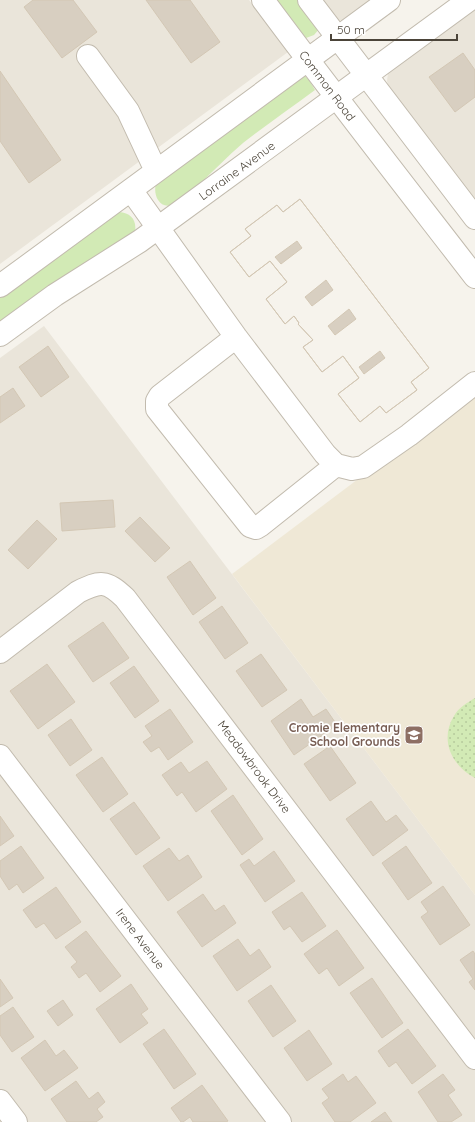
<svg xmlns="http://www.w3.org/2000/svg" width="475" height="1122" font-family="Quicksand,sans-serif">
<style>
.residential{fill:#eae5da}
.education{fill:#efe8d6}
.green{fill:#d2eab5}
.park{fill:url(#park-dots)}
.building{fill:#d8cfc1;stroke:#d3c7b4;fill-rule:evenodd}
.lines{fill:none;stroke-linecap:round;stroke-linejoin:round}
.minor-casing{stroke:#c2bbae;stroke-width:24}
.minor{stroke:#fff;stroke-width:22}
.labels{text-anchor:middle;stroke-width:3.5;stroke-linejoin:round;paint-order:stroke}
.street-label{font-size:12px;fill:#4b4439;stroke:#fff}
.education-label{font-size:12px;font-weight:bold;fill:#785e54;stroke:#fff;text-anchor:end}
</style>
<defs>
<pattern id="park-dots" width="8" height="8" patternUnits="userSpaceOnUse"><rect width="8" height="8" fill="#d2eab5"/><path d="M2 2h.1M6 6h.1" fill="none" stroke="#b6ca9c" stroke-width="1.8" stroke-linecap="round"/></pattern>
</defs>
<rect width="100%" height="100%" fill="#f6f3ec"/>
<path class="residential" d="M 0,0 L 249,0 L 288,52 L 0,264 Z
M 320,0 L 375,0 L 343,21 L 336,19 Z
M 475,6 L 475,202 L 389,89 L 387,81 L 388,73 L 394,66 Z
M 44,326 L 475,895 L 475,1122 L 0,1122 L 0,358 Z"/>
<path class="education" d="M 475,391 L 475,895 L 232,574 Z"/>
<path class="green" d="M 277,0 L 298,0 L 320,28 L 314,35 L 306,38 Z
M 303,74 L 309,80 L 315,90 C 291,108 266,125 243,143 C 228,156 213,171 199,185 C 191,192 182,202 172,205 C 158,209 153,193 156,184 Z
M 119,212 C 131,213 137,220 135,232 L 0,325 L 0,297 L 113,214 Z"/>
<path class="park" d="M 475,698 L 475,778 C 452,766 439,740 454,716 C 459,707 467,703 475,698 Z"/>
<path class="building" d="M 33,0 L 73,0 L 97,32 L 62,58 L 24,7 Z
M 146,0 L 190,0 L 220,42 L 191,63 Z
M 463,53 L 475,70 L 475,97 L 455,112 L 429,77 Z
M 0,71 L 61,160 L 29,183 L 0,141 Z
M 300,199 L 429,368 L 411,382 L 417,390 L 386,413 L 380,406 L 360,422 L 338,394 L 359,378 L 343,356 L 322,372 L 303,347 L 313,340 L 298,324 L 299,323 L 294,316 L 285,324 L 266,299 L 287,282 L 270,261 L 249,277 L 230,252 L 251,236 L 245,229 L 277,205 L 283,212 ZM 297,241 L 302,248 L 281,264 L 275,257 ZM 326,280 L 333,290 L 312,306 L 305,297 ZM 349,309 L 356,319 L 335,335 L 328,326 ZM 380,351 L 385,358 L 364,374 L 359,367 Z
M 300,199 L 429,368 L 411,382 L 417,390 L 386,413 L 380,406 L 360,422 L 338,394 L 359,378 L 343,356 L 322,372 L 303,347 L 313,340 L 298,324 L 299,323 L 294,316 L 285,324 L 266,299 L 287,282 L 270,261 L 249,277 L 230,252 L 251,236 L 245,229 L 277,205 L 283,212 Z
M 48,346 L 69,377 L 41,397 L 19,367 Z
M 13,388 L 25,406 L 0,423 L 0,397 Z
M 113,500 L 115,527 L 62,531 L 60,503 Z
M 140,517 L 170,548 L 155,562 L 125,531 Z
M 37,520 L 57,539 L 28,569 L 8,550 Z
M 190,561 L 216,598 L 193,615 L 167,577 Z
M 222,606 L 248,643 L 225,659 L 199,622 Z
M 103,622 L 129,658 L 93,682 L 68,646 Z
M 261,654 L 287,690 L 262,707 L 236,671 Z
M 47,664 L 75,702 L 38,729 L 10,691 Z
M 134,666 L 159,701 L 135,718 L 110,683 Z
M 301,699 L 313,717 L 326,709 L 337,725 L 294,755 L 271,721 Z
M 170,709 L 193,742 L 168,760 L 159,747 L 151,752 L 143,742 L 152,736 L 145,726 Z
M 71,719 L 92,750 L 70,766 L 48,735 Z
M 330,746 L 356,783 L 330,801 L 304,764 Z
M 102,757 L 128,794 L 103,812 L 76,775 Z
M 207,761 L 227,789 L 196,812 L 182,792 L 177,796 L 162,775 L 181,762 L 189,773 Z
M 233,795 L 263,839 L 242,855 L 211,811 Z
M 371,801 L 386,822 L 396,815 L 408,830 L 373,856 L 346,819 Z
M 134,802 L 160,838 L 136,855 L 110,819 Z
M 0,816 L 14,836 L 0,846 Z
M 21,846 L 44,878 L 23,893 L 17,884 L 9,890 L 0,876 L 0,861 Z
M 406,846 L 432,883 L 408,900 L 382,863 Z
M 169,848 L 179,861 L 188,855 L 202,877 L 168,901 L 143,866 Z
M 274,851 L 295,881 L 265,902 L 240,865 L 249,859 L 254,866 Z
M 443,886 L 470,925 L 440,945 L 421,917 L 428,912 L 421,902 Z
M 56,887 L 81,922 L 56,939 L 44,923 L 36,928 L 23,910 Z
M 302,892 L 326,926 L 302,942 L 290,926 L 284,930 L 272,912 Z
M 203,894 L 215,911 L 224,905 L 236,923 L 202,947 L 177,912 Z
M 337,930 L 364,968 L 339,986 L 327,968 L 319,974 L 304,954 Z
M 86,931 L 121,976 L 100,992 L 86,973 L 79,978 L 71,967 L 77,962 L 65,947 Z
M 238,939 L 250,956 L 259,949 L 271,967 L 237,991 L 213,956 Z
M 473,951 L 475,954 L 475,990 L 469,982 L 473,979 L 460,960 Z
M 372,978 L 403,1023 L 382,1038 L 350,993 Z
M 0,979 L 13,998 L 0,1007 Z
M 131,984 L 148,1009 L 141,1014 L 148,1023 L 120,1043 L 96,1009 Z
M 271,985 L 296,1021 L 273,1037 L 248,1001 Z
M 63,1000 L 73,1015 L 58,1026 L 47,1011 Z
M 13,1007 L 34,1037 L 12,1052 L 0,1035 L 0,1016 Z
M 164,1029 L 196,1074 L 174,1089 L 143,1044 Z
M 408,1029 L 436,1066 L 412,1084 L 396,1062 L 389,1067 L 378,1051 Z
M 309,1030 L 332,1064 L 307,1081 L 284,1048 Z
M 45,1040 L 56,1056 L 64,1050 L 78,1068 L 45,1091 L 21,1058 Z
M 343,1074 L 348,1082 L 356,1076 L 376,1103 L 350,1122 L 335,1122 L 322,1103 L 329,1098 L 322,1089 Z
M 443,1074 L 455,1090 L 448,1095 L 462,1115 L 451,1122 L 438,1122 L 418,1092 Z
M 76,1081 L 89,1099 L 98,1092 L 105,1102 L 97,1109 L 103,1117 L 96,1122 L 67,1122 L 51,1099 Z
M 202,1085 L 228,1121 L 226,1122 L 193,1122 L 190,1117 L 183,1122 L 181,1122 L 171,1108 Z
M 385,1112 L 392,1122 L 371,1122 Z"/>
<g class="lines">
<defs>
<path id="minor" d="M 263,0 C 332,93 404,185 475,277
M 309,0 L 475,218
M 88,56 L 128,111 L 156,171
M 131,190 L 236,337 L 325,454 L 336,465 L 352,469 L 363,467 L 409,435 L 475,383
M 0,286 L 389,0
M 0,335 L 55,295 L 140,241 L 469,0
M 236,337 L 160,396 L 157,401 L 157,409 L 250,526 L 256,528 L 261,525 L 336,465
M 0,652 L 78,592 C 100,581 106,580 125,598 L 475,1058
M 0,756 L 280,1122
M 0,1101 L 16,1122"/>
</defs>
<use href="#minor" class="minor-casing"/>
<use href="#minor" class="minor"/>
</g>
<defs>
<symbol id="school-square" viewBox="-11 -11 22 22"><rect x="-9" y="-9" width="18" height="18" rx="4" fill="#8d6e63" stroke="#fff"/><path d="M0-5L7-2L0 1L-7-2ZM-4 1L0 2.5L4 1V4Q0 6-4 4Z" fill="#fff"/></symbol>
</defs>
<g fill-rule="evenodd">
<use href="#school-square" x="403" y="724" width="22" height="22"/>
</g>
<g class="labels">
<g class="street-label">
<text transform="translate(327 86) rotate(53)" y="4">Common Road</text>
<text transform="translate(237 171) rotate(-36)" y="4">Lorraine Avenue</text>
<text transform="translate(254 767) rotate(53)" y="4">Meadowbrook Drive</text>
<text transform="translate(140 939) rotate(53)" y="4">Irene Avenue</text>
</g>
<g class="education-label">
<text x="400" y="732">Cromie Elementary<tspan x="400" dy="14">School Grounds</tspan></text>
</g>
</g>
<path d="M331 34v6h126v-6" fill="none" stroke="#4b4439" stroke-width="2"/>
<text x="337" y="34" font-size="12" fill="#4b4439" stroke="#ffffff" stroke-width="3" paint-order="stroke">50 m</text>
</svg>
